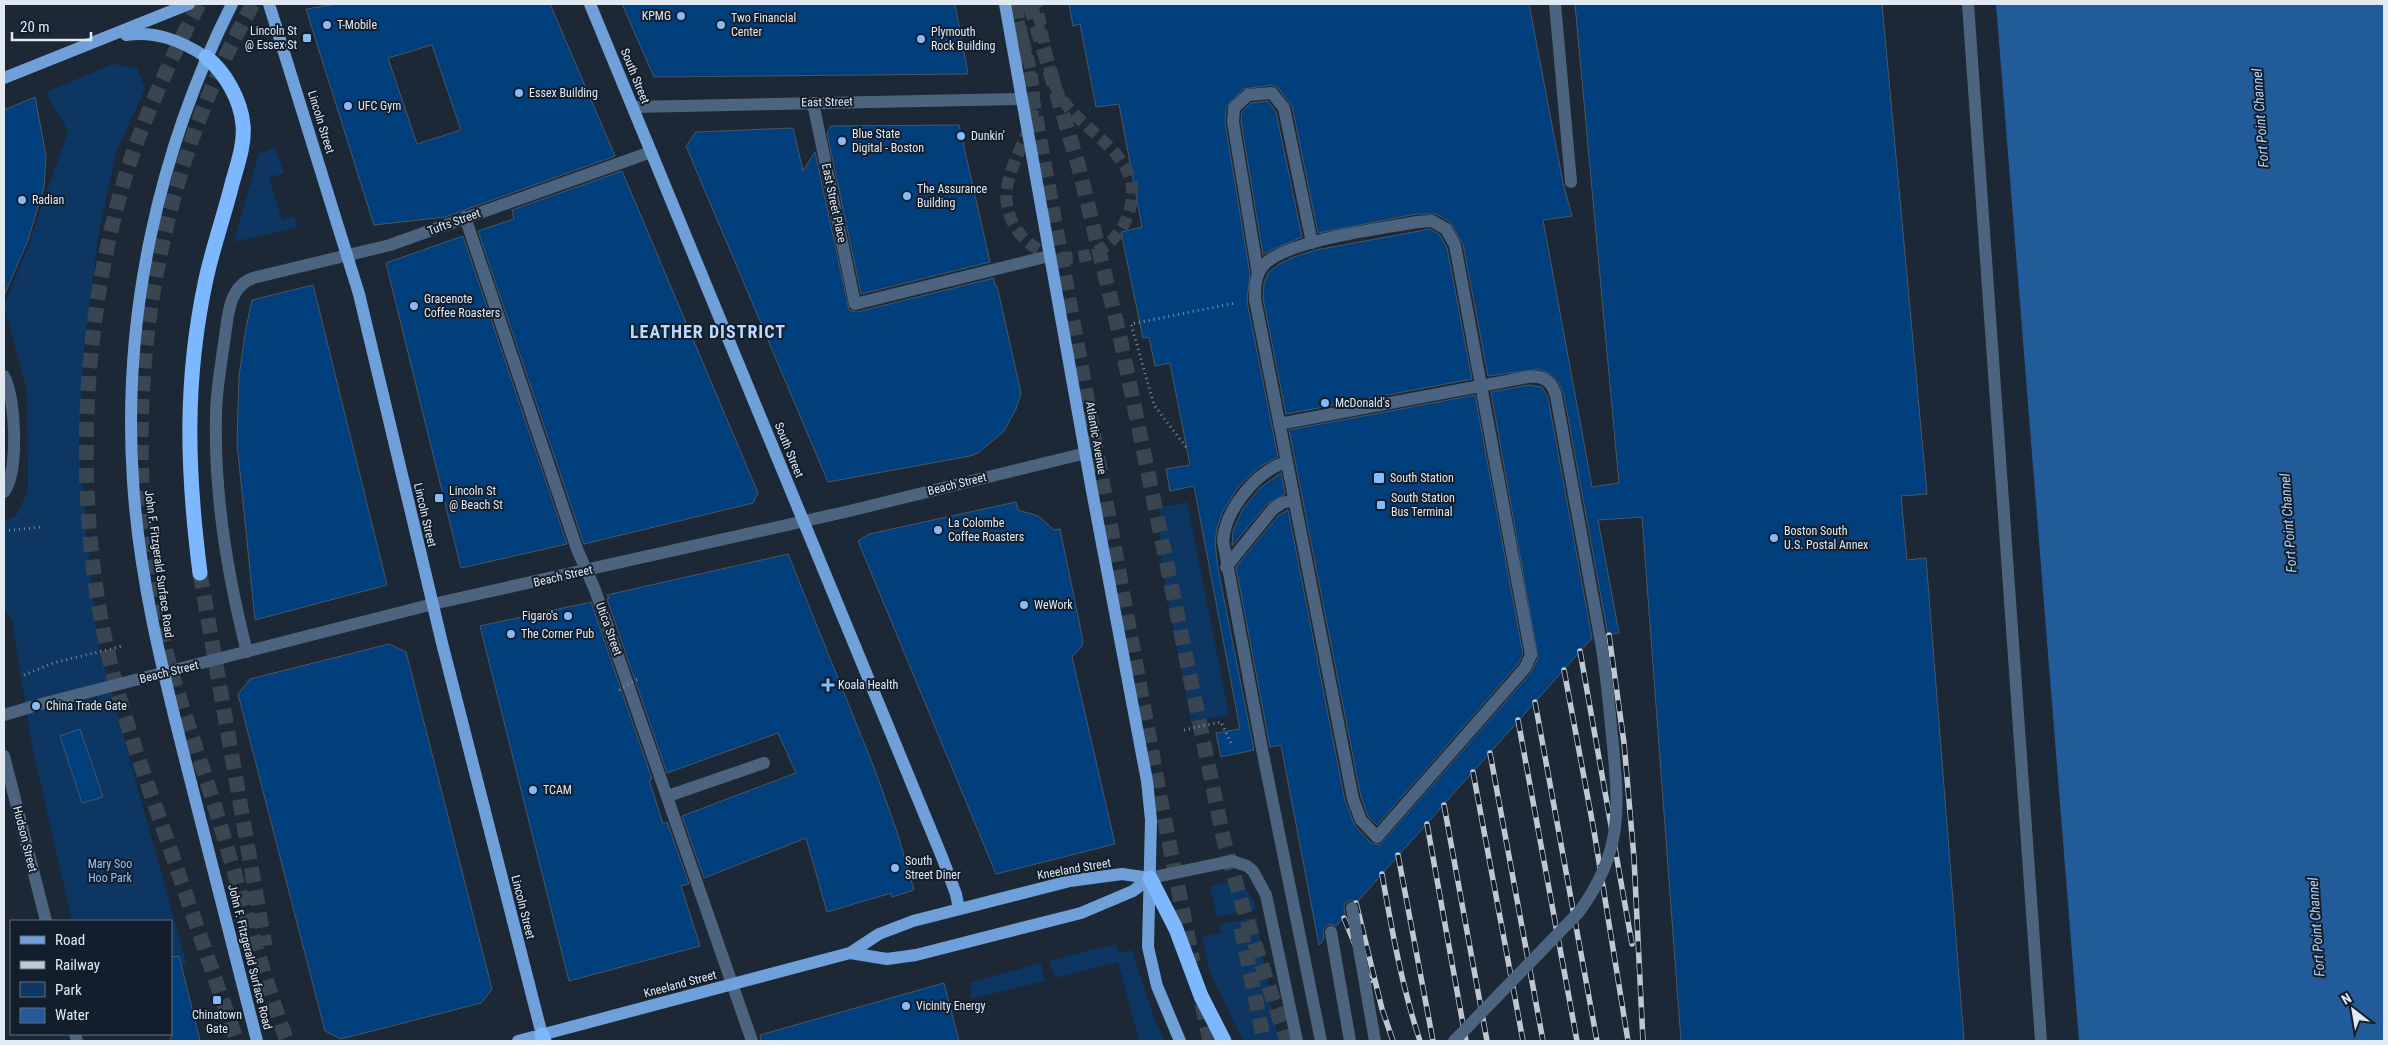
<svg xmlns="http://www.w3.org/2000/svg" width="2388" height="1045" font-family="'Roboto Condensed',sans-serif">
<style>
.green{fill:#0d3662}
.water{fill:#215b99}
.building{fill:#003f7c;stroke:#495767;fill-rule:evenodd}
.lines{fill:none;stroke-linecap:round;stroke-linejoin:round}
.minor-tunnel{stroke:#3a4552;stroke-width:12;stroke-dasharray:12 6;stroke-linecap:butt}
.highway-tunnel{stroke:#3a4552;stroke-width:15;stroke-dasharray:15 8;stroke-linecap:butt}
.path{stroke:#838d99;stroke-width:3;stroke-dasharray:1 4;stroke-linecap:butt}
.minor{stroke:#4d6480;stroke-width:12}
.major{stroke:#70a0da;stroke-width:12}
.highway{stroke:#7db8fe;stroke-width:15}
.rail-casing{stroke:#c0c8d3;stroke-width:5.5}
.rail{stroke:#121e2c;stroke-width:4;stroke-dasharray:11;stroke-linecap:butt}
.path-bridge{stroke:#838d99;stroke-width:3;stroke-dasharray:1 4;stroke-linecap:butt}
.minor-bridge{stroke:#4d6480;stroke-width:12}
.poi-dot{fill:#85bbfb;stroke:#121e2c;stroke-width:2}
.labels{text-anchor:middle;stroke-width:4;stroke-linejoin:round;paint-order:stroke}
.poi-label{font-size:12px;fill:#e1e9f3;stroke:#121e2c;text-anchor:start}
.street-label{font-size:12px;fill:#e1e9f3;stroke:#121e2c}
.park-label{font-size:12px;fill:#96c2f7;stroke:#121e2c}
.water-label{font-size:14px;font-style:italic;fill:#b3d1f5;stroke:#121e2c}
.district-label{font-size:18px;font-weight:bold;letter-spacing:1px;fill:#bbd9fe;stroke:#121e2c}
</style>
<rect width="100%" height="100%" fill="#1c2836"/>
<path class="green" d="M 113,64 L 137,68 L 145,89 L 116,153 L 99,232 L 83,356 L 79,448 L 97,641 L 187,965 L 171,969 L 171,921 L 72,921 L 32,746 L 12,620 L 4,608 L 4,521 L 16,516 L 28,491 L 27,390 L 4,307 L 30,241 L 68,131 L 46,92 Z
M 275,148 L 284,173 L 269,178 L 282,220 L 294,216 L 298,227 L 234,242 L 259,153 Z
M 1187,502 L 1229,715 L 1191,722 L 1161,560 L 1159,508 Z
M 1226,882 C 1243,886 1252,891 1256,910 L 1217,917 L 1210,886 Z
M 1256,918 L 1275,1026 L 1281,1041 L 1243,1041 L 1210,972 L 1202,937 L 1221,933 L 1220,924 Z
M 1115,944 L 1119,953 L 1132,950 L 1154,1018 L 1165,1041 L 1139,1041 L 1118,962 L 1055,978 L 1049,961 Z
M 1041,963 L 1045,981 L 971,999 L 971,982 Z"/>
<path class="water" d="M 1996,4 L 2384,4 L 2384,1041 L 2079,1041 Z"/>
<path class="building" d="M 337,4 L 550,4 L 615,156 L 445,217 L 374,225 L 306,9 ZM 432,45 L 461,130 L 417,144 L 388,58 Z
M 622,4 L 955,4 L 968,74 L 654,77 Z
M 1069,4 L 1529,4 L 1563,183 L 1572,216 L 1543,220 L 1592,487 L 1619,483 L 1575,4 L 1882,4 L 1927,494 L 1901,496 L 1907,560 L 1926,558 L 1964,1041 L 1681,1041 L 1642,517 L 1598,520 L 1619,633 L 1608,635 L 1564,395 L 1559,383 L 1551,374 L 1539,369 L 1488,376 L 1463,244 L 1450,222 L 1436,214 L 1416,214 L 1318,233 L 1292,106 L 1278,88 L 1272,85 L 1243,89 L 1226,107 L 1225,123 L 1250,274 L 1247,301 L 1278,457 L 1259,467 L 1238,487 L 1222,513 L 1217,528 L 1215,542 L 1218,569 L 1254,750 L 1221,757 L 1216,733 L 1240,729 L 1194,486 L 1170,491 L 1166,469 L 1190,465 L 1170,363 L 1155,366 L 1149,337 L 1143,338 L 1121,232 L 1142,227 L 1119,104 L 1096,107 L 1080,24 L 1073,26 Z
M 35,97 L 46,156 L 44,187 L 28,240 L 4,296 L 4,110 Z
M 1268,101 L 1276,112 L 1302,237 L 1271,250 L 1263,255 L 1241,122 L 1242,112 L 1251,103 Z
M 959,125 L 990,262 L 861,294 L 827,133 L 831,126 Z
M 793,128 L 803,171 L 815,152 L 849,310 L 857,312 L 994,278 L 995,286 L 997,286 L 1021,393 L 1016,409 L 1004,431 L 978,453 L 970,456 L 828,482 L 686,146 L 696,132 Z
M 622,171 L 758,493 L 753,503 L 584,544 L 478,231 L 514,219 L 512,210 Z
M 1430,229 L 1440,235 L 1447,248 L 1472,379 L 1286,414 L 1263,298 L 1264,283 L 1269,272 L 1279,264 L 1294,257 L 1316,250 Z
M 463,236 L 567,544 L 461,568 L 386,263 Z
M 313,285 L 387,585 L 255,620 L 237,443 L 239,376 L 246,328 L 252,300 Z
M 1529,385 L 1542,387 L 1548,398 L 1592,638 L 1357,902 L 1351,900 L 1346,902 L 1344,906 L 1345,916 L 1336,926 L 1330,924 L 1325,926 L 1323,930 L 1324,939 L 1319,945 L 1281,745 L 1270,747 L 1236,567 L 1279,515 L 1288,510 L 1345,801 L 1355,826 L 1371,843 L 1380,845 L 1531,673 L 1538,658 L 1491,392 Z
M 1475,395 L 1523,654 L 1518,664 L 1377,825 L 1368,816 L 1361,797 L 1289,430 Z
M 1281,473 L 1285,494 L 1267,504 L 1232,546 L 1233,531 L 1243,509 L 1260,488 Z
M 1016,502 L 1018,510 L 1038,516 L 1054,530 L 1060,529 L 1083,641 L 1082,646 L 1072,657 L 1115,844 L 996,874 L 858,541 L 869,534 Z
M 788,554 L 875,770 L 897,832 L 914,890 L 892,897 L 891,893 L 827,912 L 806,838 L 704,878 L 682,816 L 796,773 L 778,733 L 667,773 L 607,599 L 609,598 L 607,595 Z
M 591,602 L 652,779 L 649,780 L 663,824 L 667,822 L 689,884 L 681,886 L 700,946 L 569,981 L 480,626 Z
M 389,644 L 406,652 L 492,989 L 481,1003 L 341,1039 L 325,1031 L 238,694 L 250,679 Z
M 80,729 L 103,797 L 82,803 L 60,736 Z
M 179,956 L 200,1041 L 171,1041 L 171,957 Z
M 944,983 L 959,1041 L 761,1041 L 760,1035 Z"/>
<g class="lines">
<path class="minor-tunnel" d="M 1014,4 C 1021,34 1034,69 1034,100 C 1034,143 990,179 1013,223 C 1020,237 1031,246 1045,253 C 1062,261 1087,259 1103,248 C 1116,238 1124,228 1129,212 C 1148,154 1079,134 1058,92 C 1046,68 1043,31 1036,4"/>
<path class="highway-tunnel" d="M 199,4 C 175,50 153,98 135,147 C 84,293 73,472 102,624 C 115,695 140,763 164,831 C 188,901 212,971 237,1041
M 253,4 C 149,188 117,415 159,622 C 173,688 198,750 217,814 C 240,889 260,967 287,1041
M 1015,4 L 1161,802 L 1193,962
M 1030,4 L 1079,168 L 1120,337 L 1224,841 L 1245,914 L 1287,1041
M 200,573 L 265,946
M 1241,928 L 1264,1041
M 1202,1004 L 1210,1041"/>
<path class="path" d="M 1186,447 L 1154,405 L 1131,324 L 1235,303
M 4,531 L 40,527
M 24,675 L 53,663 L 123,646
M 1184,730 L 1221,722 L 1231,743"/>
<path class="minor" d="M 1555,4 L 1571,182
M 1968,4 L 2041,1041
M 813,103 L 855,304 L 1049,256
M 633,107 L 1022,99
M 465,217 L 577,549 L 595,590 L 752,1041
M 1432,221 L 1446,229 L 1455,245 L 1531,655 L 1525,668 L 1377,837 L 1361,820 L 1353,799 L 1255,299 C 1255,287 1255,276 1263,266 C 1284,240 1382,229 1417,222 Z
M 1258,274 L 1233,122 L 1234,108 L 1248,95 L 1272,93 L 1284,108 L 1312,243
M 4,376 C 16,398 19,472 4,492
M 1279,424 L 1528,377 C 1543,375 1552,381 1556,396 L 1600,637
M 1287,462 C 1257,470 1225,510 1223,541 L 1262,749 L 1321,1041
M 1226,567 L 1273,509 L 1282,503 L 1294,500
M 247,652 C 227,574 214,495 216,415 C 216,391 221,366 224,343 C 228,320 227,287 253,278 L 390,245 L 651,152
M 41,704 L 433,604 L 845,512 L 1086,453
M 4,715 L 31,707
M 4,756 L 46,921
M 668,796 L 764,763
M 1150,878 L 1232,861 L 1247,866 L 1253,871 L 1266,895 L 1297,1041
M 1331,932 L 1350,1041
M 75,1034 L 77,1041"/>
<path class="major" d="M 232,4 C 158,151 122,317 133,481 C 139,580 164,676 188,771 C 211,861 234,951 257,1041
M 269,4 L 359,294 L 442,643 L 542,1035
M 590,4 L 942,857 L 956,894 L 959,909
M 1005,4 L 1092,491 L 1147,781 L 1151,820 L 1148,947 L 1157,986 L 1180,1041
M 126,35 C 156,31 180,40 206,57
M 4,78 L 189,4
M 850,953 L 887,959 L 916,955 L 1081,913 L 1133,891 L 1150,878
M 518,1041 L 850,953 L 879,934 L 913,921 L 1070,881 L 1122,874 L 1150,878"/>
<path class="highway" d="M 200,573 C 187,471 184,381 206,279 C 213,247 224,216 232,184 C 237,166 245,144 243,125 C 241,100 225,72 206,57
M 1150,878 L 1176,929 L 1201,996 L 1224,1041
M 542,1035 L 544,1041"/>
<defs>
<path id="rail" d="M 1609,635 L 1624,743 L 1634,858 L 1643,1041
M 1580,651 L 1632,944
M 1564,670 L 1594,831 L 1628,1041
M 1535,702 L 1597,1041
M 1518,720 L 1577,1041
M 1490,753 L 1543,1041
M 1473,772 L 1523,1041
M 1444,805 L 1487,1041
M 1427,824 L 1466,1041
M 1398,855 L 1433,1041
M 1382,874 C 1392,931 1402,987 1420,1041
M 1356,903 L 1382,1009 L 1393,1041
M 1344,918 L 1370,981"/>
</defs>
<use href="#rail" class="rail-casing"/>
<use href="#rail" class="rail"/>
<path class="path-bridge" d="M 619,690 L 638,679"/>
<path class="minor-bridge" d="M 1352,908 L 1375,1041
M 1454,1041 L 1579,912 C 1624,851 1619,807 1612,736 C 1609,703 1606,670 1600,637"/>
</g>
<g class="poi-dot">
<circle cx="681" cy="16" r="5"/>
<circle cx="327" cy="25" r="5"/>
<circle cx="721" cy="25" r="5"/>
<rect x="302" y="33" width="10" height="10" rx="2.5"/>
<circle cx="921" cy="39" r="5"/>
<circle cx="519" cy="93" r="5"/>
<circle cx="348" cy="106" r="5"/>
<circle cx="961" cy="136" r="5"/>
<circle cx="842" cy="141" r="5"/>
<circle cx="907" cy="196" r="5"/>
<circle cx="22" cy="200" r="5"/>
<circle cx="414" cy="306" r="5"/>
<circle cx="1325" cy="403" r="5"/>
<rect x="1373" y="472" width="12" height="12" rx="2.5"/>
<rect x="434" y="493" width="10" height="10" rx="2.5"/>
<rect x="1376" y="500" width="10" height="10" rx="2.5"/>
<circle cx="938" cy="530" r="5"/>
<circle cx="1774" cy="538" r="5"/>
<circle cx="1024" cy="605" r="5"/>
<circle cx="568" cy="616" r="5"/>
<circle cx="511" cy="634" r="5"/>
<path d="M825.5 677.5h5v5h5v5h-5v5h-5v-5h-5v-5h5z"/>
<circle cx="36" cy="706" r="5"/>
<circle cx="533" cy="790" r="5"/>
<circle cx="895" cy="868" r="5"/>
<rect x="212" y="995" width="10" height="10" rx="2.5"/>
<circle cx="906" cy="1006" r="5"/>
</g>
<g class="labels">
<g class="poi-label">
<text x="671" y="20" text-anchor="end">KPMG</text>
<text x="731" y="22">Two Financial<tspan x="731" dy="14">Center</tspan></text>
<text x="337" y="29">T-Mobile</text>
<text x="297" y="35" text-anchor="end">Lincoln St<tspan x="297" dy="14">@ Essex St</tspan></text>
<text x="931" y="36">Plymouth<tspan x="931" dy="14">Rock Building</tspan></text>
<text x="529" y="97">Essex Building</text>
<text x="358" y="110">UFC Gym</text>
<text x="852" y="138">Blue State<tspan x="852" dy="14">Digital - Boston</tspan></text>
<text x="971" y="140">Dunkin'</text>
<text x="917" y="193">The Assurance<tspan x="917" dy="14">Building</tspan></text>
<text x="32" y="204">Radian</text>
<text x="424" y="303">Gracenote<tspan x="424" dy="14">Coffee Roasters</tspan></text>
<text x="1335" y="407">McDonald's</text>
<text x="1390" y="482">South Station</text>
<text x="449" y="495">Lincoln St<tspan x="449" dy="14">@ Beach St</tspan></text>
<text x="1391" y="502">South Station<tspan x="1391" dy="14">Bus Terminal</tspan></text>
<text x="948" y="527">La Colombe<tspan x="948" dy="14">Coffee Roasters</tspan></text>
<text x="1784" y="535">Boston South<tspan x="1784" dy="14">U.S. Postal Annex</tspan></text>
<text x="1034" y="609">WeWork</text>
<text x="558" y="620" text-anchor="end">Figaro's</text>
<text x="521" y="638">The Corner Pub</text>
<text x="838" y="689">Koala Health</text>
<text x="46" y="710">China Trade Gate</text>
<text x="543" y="794">TCAM</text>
<text x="905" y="865">South<tspan x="905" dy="14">Street Diner</tspan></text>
<text x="916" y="1010">Vicinity Energy</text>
<text x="217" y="1019" text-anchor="middle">Chinatown<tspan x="217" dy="14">Gate</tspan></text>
</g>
<g class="street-label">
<text transform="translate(635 76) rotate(68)" y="4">South Street</text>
<text transform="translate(827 102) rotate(-1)" y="4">East Street</text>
<text transform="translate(321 122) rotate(73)" y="4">Lincoln Street</text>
<text transform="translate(834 203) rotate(78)" y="4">East Street Place</text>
<text transform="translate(454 222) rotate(-20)" y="4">Tufts Street</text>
<text transform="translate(1096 438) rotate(80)" y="4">Atlantic Avenue</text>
<text transform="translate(789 450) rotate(68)" y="4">South Street</text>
<text transform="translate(957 484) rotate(-14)" y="4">Beach Street</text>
<text transform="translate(425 515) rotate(77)" y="4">Lincoln Street</text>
<text transform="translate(159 564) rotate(82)" y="4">John F. Fitzgerald Surface Road</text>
<text transform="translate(563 576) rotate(-13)" y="4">Beach Street</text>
<text transform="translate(609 629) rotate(70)" y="4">Utica Street</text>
<text transform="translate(169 672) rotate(-14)" y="4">Beach Street</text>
<text transform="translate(25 839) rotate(76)" y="4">Hudson Street</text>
<text transform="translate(1074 869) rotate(-10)" y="4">Kneeland Street</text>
<text transform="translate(523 907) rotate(76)" y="4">Lincoln Street</text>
<text transform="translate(250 957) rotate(76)" y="4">John F. Fitzgerald Surface Road</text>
<text transform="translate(680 984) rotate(-15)" y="4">Kneeland Street</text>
</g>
<g class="park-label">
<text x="110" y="868">Mary Soo<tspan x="110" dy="14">Hoo Park</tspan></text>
</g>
<g class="water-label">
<text transform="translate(2260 118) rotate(-94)" y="5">Fort Point Channel</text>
<text transform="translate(2288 523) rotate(-94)" y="5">Fort Point Channel</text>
<text transform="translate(2316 927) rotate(-94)" y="5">Fort Point Channel</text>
</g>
<g class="district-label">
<text x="708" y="338">LEATHER DISTRICT</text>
</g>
</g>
<rect width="2388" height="1045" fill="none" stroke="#e1e9f3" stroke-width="10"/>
<rect x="10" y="920" width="162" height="115" fill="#121e2c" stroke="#656f7c"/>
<rect x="20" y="936" width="25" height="8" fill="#70a0da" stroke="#656f7c"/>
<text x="55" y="945" font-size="15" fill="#e1e9f3">Road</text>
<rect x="20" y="961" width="25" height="8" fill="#c0c8d3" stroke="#656f7c"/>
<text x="55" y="970" font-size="15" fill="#e1e9f3">Railway</text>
<rect x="20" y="982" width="25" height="15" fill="#0d3662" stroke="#656f7c"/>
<text x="55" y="995" font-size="15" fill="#e1e9f3">Park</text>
<rect x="20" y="1008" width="25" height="15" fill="#215b99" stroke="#656f7c"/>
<text x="55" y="1020" font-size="15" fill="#e1e9f3">Water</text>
<g transform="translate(2353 1010) rotate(329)" stroke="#121e2c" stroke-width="4" paint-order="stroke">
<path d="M0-4L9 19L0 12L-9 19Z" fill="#e1e9f3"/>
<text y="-8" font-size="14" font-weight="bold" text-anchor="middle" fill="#e1e9f3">N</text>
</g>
<path d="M12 32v8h79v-8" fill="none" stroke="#e1e9f3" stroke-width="2.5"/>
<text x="20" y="32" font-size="15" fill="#e1e9f3" stroke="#121e2c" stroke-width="4" paint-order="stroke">20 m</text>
</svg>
